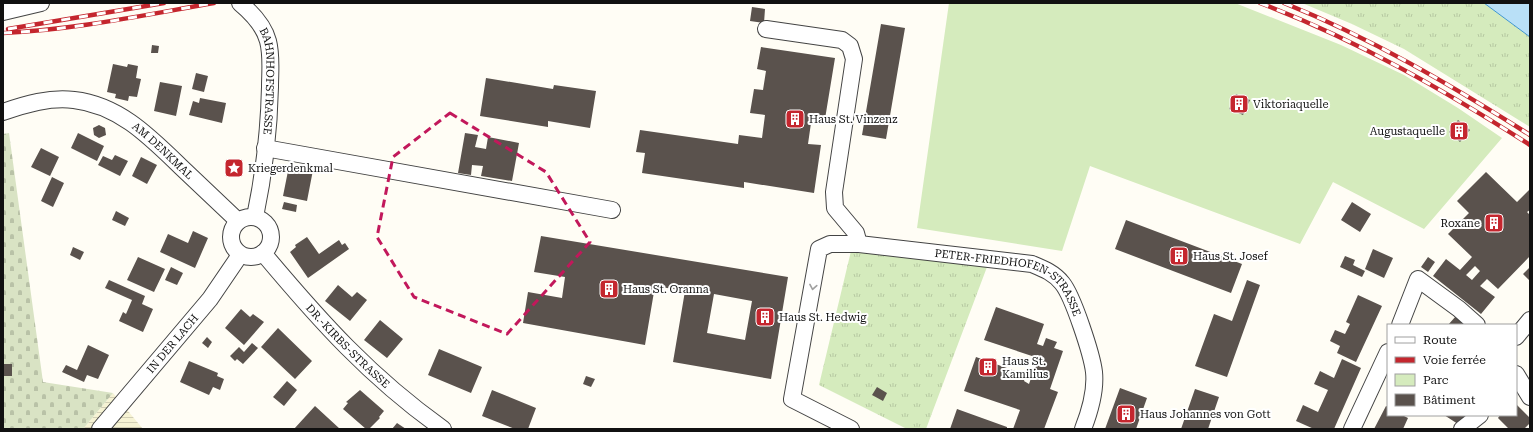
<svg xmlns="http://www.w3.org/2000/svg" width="1533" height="432" font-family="'Roboto Serif',serif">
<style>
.farmland{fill:url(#farmland-rules)}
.grass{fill:url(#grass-tufts)}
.cemetery{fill:url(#cemetery-stones)}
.park{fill:#d5ebbd}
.water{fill:#b9e0f7;stroke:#3f96cf}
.building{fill:#5a524d;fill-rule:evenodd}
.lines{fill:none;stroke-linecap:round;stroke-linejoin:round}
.minor-casing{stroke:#444;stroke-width:18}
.minor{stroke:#fff;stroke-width:16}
.rail-casing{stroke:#c4262e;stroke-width:4.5}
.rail{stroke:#fff;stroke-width:3;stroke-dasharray:9;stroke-linecap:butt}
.oneway{stroke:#a0a0a0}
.marked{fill:none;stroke:#c2185b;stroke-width:3;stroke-dasharray:8 5;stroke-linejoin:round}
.labels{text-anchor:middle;stroke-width:4;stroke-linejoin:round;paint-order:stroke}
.street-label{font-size:11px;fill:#111;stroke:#fff}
.poi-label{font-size:11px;fill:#111;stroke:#fff;text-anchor:start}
</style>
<defs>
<pattern id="farmland-rules" width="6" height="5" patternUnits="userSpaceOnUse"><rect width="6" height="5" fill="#f6f3d4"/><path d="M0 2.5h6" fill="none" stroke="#d2cfb5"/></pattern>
<pattern id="grass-tufts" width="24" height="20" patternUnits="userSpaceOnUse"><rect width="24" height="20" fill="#d5ebbd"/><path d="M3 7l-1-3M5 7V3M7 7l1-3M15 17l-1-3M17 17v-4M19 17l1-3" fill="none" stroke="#b6c8a1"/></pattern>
<pattern id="cemetery-stones" width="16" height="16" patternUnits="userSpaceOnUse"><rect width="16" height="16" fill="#d9e3c4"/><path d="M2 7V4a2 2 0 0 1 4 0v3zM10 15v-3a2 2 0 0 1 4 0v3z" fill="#b9c2a7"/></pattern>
</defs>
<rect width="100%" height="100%" fill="#fffdf5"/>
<path class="farmland" d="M 113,393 L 143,429 L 83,429 Z"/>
<path class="grass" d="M 1302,3 L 1484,3 L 1530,37 L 1530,127 L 1404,49 L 1352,24 Z
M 851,251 L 987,267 L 926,429 L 907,429 L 819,385 Z"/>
<path class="cemetery" d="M 9,133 L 43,382 L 113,393 L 83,429 L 3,429 L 3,134 Z"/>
<path class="park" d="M 949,3 L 1235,3 L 1341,45 L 1404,75 L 1458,108 L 1502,138 L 1424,229 L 1333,182 L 1300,244 L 1090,166 L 1062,251 L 917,228 Z"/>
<path class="water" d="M 1484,3 L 1530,3 L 1530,37 Z"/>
<path class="building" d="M 752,7 L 765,9 L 764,23 L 750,21 Z
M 881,24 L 905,28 L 886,139 L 862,135 Z
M 152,45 L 159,46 L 158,53 L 151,53 Z
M 761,47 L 835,58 L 824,125 L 811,123 L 808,144 L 821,145 L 814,193 L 744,182 L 744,188 L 642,173 L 645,153 L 636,152 L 640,130 L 738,144 L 739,135 L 762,138 L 765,115 L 750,113 L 754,89 L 763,90 L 766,71 L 757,69 Z
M 113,64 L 127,67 L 128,64 L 138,66 L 136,78 L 141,79 L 137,97 L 129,96 L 128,101 L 115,98 L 116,94 L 107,92 Z
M 196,73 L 208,76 L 204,92 L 192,89 Z
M 486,78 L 553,89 L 554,85 L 596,91 L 590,128 L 548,121 L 548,127 L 480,116 Z
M 160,82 L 182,86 L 176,116 L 154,111 Z
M 1236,94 L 1250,100 L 1243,115 L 1229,109 Z
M 200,98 L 226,103 L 222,123 L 189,115 L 193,101 L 199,103 Z
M 1458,120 L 1470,130 L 1460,142 L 1449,132 Z
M 99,125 L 105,128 L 106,135 L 99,138 L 94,135 L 93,128 Z
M 78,133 L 104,146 L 97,161 L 71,148 Z
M 465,133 L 478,135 L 475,147 L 486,149 L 488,137 L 519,143 L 512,181 L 481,176 L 483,166 L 472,165 L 471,175 L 458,173 Z
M 41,148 L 59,157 L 50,176 L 31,167 Z
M 115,155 L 128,161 L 120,176 L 98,165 L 103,156 L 112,160 Z
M 141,157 L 157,165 L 147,184 L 132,176 Z
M 289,166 L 313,170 L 307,201 L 283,196 Z
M 1486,172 L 1517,202 L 1530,189 L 1530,210 L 1527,212 L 1530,215 L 1530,256 L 1498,289 L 1487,279 L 1480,286 L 1495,297 L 1481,314 L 1433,276 L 1446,259 L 1460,270 L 1472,257 L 1448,234 L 1469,213 L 1457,201 ZM 1475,266 L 1480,271 L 1472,280 L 1466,275 Z
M 52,177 L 64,183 L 53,207 L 41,201 Z
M 284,202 L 297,205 L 296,212 L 282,209 Z
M 1352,202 L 1371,214 L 1360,232 L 1341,220 Z
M 116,211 L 129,218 L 125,226 L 112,220 Z
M 1126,220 L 1242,264 L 1231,293 L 1115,249 Z
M 193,231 L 208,238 L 195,268 L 160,252 L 168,234 L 188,243 Z
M 541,236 L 788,277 L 771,379 L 673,362 L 685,291 L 655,286 L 645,345 L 523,323 L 528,292 L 562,298 L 565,277 L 534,272 ZM 714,294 L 752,301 L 745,340 L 707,333 Z
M 307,237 L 319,254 L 339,240 L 342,245 L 345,243 L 349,249 L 308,278 L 290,252 L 296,247 L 295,245 Z
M 73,247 L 84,252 L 80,260 L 70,255 Z
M 1373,249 L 1393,258 L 1384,278 L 1365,269 Z
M 1345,256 L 1355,260 L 1353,265 L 1365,271 L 1362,277 L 1340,267 Z
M 138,257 L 165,269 L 154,292 L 127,280 Z
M 1428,257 L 1435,262 L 1428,272 L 1421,267 Z
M 171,267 L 183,273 L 177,285 L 165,280 Z
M 1530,267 L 1530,281 L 1523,274 Z
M 109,280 L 145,296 L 142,304 L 153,309 L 143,332 L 119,321 L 123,312 L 126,314 L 132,300 L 105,288 Z
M 1247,280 L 1260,285 L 1227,377 L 1195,366 L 1214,314 L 1232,321 Z
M 338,285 L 352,297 L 357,292 L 367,300 L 350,321 L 325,301 Z
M 1358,295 L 1382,306 L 1356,362 L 1337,353 L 1340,346 L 1330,341 L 1335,330 L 1345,334 L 1350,324 L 1346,322 Z
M 996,307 L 1044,324 L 1037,344 L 1043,346 L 1046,338 L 1057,342 L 1054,348 L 1063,351 L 1050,389 L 1058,392 L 1044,429 L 1013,429 L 1020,410 L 964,391 L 976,357 L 1026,375 L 1024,381 L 1029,384 L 1038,358 L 984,340 Z
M 241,309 L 250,317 L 253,314 L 264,322 L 244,345 L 225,328 Z
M 1456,316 L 1467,325 L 1448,325 Z
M 380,320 L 403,339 L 387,358 L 364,340 Z
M 278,328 L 312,361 L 295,379 L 261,347 Z
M 207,337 L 212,342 L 208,348 L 202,343 Z
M 252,343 L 258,348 L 243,364 L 237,359 L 235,361 L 230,356 L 239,347 L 244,352 Z
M 88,345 L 109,355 L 98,379 L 87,375 L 84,382 L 62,372 L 66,365 L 77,370 Z
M 439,349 L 482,367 L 471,393 L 428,375 Z
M 1342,359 L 1361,368 L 1334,429 L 1314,429 L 1296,421 L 1303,405 L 1318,412 L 1328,390 L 1314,384 L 1320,371 L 1334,378 Z
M 189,361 L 218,373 L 217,376 L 224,379 L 220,390 L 213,387 L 209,395 L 180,382 Z
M 3,364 L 12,364 L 12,376 L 3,376 Z
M 586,376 L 595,379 L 591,387 L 583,384 Z
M 287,381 L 297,390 L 284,406 L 273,397 Z
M 877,387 L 887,393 L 883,401 L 872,395 Z
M 1120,388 L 1147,398 L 1136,429 L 1105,429 Z
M 1195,389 L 1219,397 L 1208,429 L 1181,429 Z
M 360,390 L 384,411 L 379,417 L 380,418 L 369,429 L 366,429 L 343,409 L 348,403 L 346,402 Z
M 492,390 L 536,408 L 528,429 L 515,429 L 482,416 Z
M 1516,404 L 1530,418 L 1530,423 L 1524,429 L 1509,429 L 1498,418 L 1500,415 L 1516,415 Z
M 315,406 L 340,429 L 294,429 Z
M 1386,406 L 1388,407 L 1388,415 L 1402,415 L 1408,418 L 1403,429 L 1374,429 Z
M 957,409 L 1007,427 L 1007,429 L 950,429 Z
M 1444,415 L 1464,415 L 1465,416 L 1458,424 Z
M 397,423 L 406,429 L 392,429 Z"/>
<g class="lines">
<defs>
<g id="minor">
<path id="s1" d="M 240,3 C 252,13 264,26 268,41 C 272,56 270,72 270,87 C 269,131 264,174 255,217"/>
<path d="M 3,12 L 41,3"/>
<path d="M 766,29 L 842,40 L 850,46 L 854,59 L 834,192 L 835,208 L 856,233 L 859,244"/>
<path id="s2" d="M 3,112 C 26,104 50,97 74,100 C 119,105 150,137 181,167 C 200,185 219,203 238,221"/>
<path d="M 265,148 L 612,210"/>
<circle cx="251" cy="237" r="20"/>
<path id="s3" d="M 263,253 C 320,321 370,377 443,429"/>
<path d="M 1400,325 L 1418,279 L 1459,309 L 1477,325"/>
<path d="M 1516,337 L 1530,320"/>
<path d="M 1516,374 L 1530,397"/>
<path id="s4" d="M 100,429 L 210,299 L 240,255"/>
<path id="s5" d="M 851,429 L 792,399 L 819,249 L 830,244 L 859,244 L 1032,264 C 1044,269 1054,273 1062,283 C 1073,296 1092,355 1094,372 C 1096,391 1090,411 1083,429"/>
<path d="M 1352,429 L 1388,352"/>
<path d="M 1462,429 L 1480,415"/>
</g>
</defs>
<use href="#minor" class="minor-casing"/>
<use href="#minor" class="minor"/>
<defs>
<path id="rail" d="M 1260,3 C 1355,39 1444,90 1530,145
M 1284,3 C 1371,38 1451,85 1530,135
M 8,29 L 164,3
M 3,33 C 74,30 144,15 214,3"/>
</defs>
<use href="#rail" class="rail-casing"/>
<use href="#rail" class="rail"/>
</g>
<defs><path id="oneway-chevron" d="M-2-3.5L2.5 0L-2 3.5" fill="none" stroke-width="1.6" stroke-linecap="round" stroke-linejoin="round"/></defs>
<use class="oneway" href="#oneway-chevron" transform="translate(813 287) rotate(100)"/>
<path class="marked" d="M 450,113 L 546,172 L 590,242 L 507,334 L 414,297 L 377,237 L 393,157 Z"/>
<defs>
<symbol id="building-square" viewBox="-11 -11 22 22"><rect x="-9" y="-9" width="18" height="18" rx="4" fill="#c4262e" stroke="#fff"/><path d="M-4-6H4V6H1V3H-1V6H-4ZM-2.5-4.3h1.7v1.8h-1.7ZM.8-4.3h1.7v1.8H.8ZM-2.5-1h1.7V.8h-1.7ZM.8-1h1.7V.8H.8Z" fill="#fff"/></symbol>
<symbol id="sight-square" viewBox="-11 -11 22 22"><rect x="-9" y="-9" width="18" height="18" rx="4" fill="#c4262e" stroke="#fff"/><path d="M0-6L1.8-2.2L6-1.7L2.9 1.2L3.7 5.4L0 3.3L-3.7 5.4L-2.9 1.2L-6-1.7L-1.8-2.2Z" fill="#fff"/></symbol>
</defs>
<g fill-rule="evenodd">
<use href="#building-square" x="1228" y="93" width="22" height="22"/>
<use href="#building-square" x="784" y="108" width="22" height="22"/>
<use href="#building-square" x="1448" y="120" width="22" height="22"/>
<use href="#sight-square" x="223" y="157" width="22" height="22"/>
<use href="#building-square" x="1483" y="212" width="22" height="22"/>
<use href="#building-square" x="1168" y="245" width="22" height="22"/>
<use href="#building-square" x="598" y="278" width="22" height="22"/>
<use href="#building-square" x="754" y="306" width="22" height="22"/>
<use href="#building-square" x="977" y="356" width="22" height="22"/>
<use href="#building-square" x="1115" y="403" width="22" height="22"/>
</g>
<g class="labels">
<g class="street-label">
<text dy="4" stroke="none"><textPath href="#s1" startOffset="88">BAHNHOFSTRASSE</textPath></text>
<text dy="4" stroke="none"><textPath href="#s2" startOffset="177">AM DENKMAL</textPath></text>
<text dy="4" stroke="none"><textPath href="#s5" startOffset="421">PETER-FRIEDHOFEN-STRASSE</textPath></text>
<text dy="4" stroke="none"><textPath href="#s4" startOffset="112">IN DER LACH</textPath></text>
<text dy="4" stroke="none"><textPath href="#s3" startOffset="126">DR.-KIRBS-STRASSE</textPath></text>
</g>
<g class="poi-label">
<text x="1253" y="108">Viktoriaquelle</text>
<text x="809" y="123">Haus St. Vinzenz</text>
<text x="1445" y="135" text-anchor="end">Augustaquelle</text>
<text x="248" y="172">Kriegerdenkmal</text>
<text x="1480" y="227" text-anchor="end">Roxane</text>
<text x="1193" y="260">Haus St. Josef</text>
<text x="623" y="293">Haus St. Oranna</text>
<text x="779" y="321">Haus St. Hedwig</text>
<text x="1002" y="365">Haus St.<tspan x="1002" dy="13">Kamilius</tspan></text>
<text x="1140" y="418">Haus Johannes von Gott</text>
</g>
</g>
<rect width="1533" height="432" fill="none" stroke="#111111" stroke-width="8"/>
<rect x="1387" y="324" width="130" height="92" fill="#ffffff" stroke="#a0a0a0"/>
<rect x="1395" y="337" width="20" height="6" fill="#ffffff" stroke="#a0a0a0"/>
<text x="1423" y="344" font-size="12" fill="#111111">Route</text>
<rect x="1395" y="357" width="20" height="6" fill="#c4262e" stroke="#a0a0a0"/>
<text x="1423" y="364" font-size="12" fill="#111111">Voie ferrée</text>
<rect x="1395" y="374" width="20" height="12" fill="#d5ebbd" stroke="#a0a0a0"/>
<text x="1423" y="384" font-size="12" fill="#111111">Parc</text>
<rect x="1395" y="394" width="20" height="12" fill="#5a524d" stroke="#a0a0a0"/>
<text x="1423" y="404" font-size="12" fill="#111111">Bâtiment</text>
</svg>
